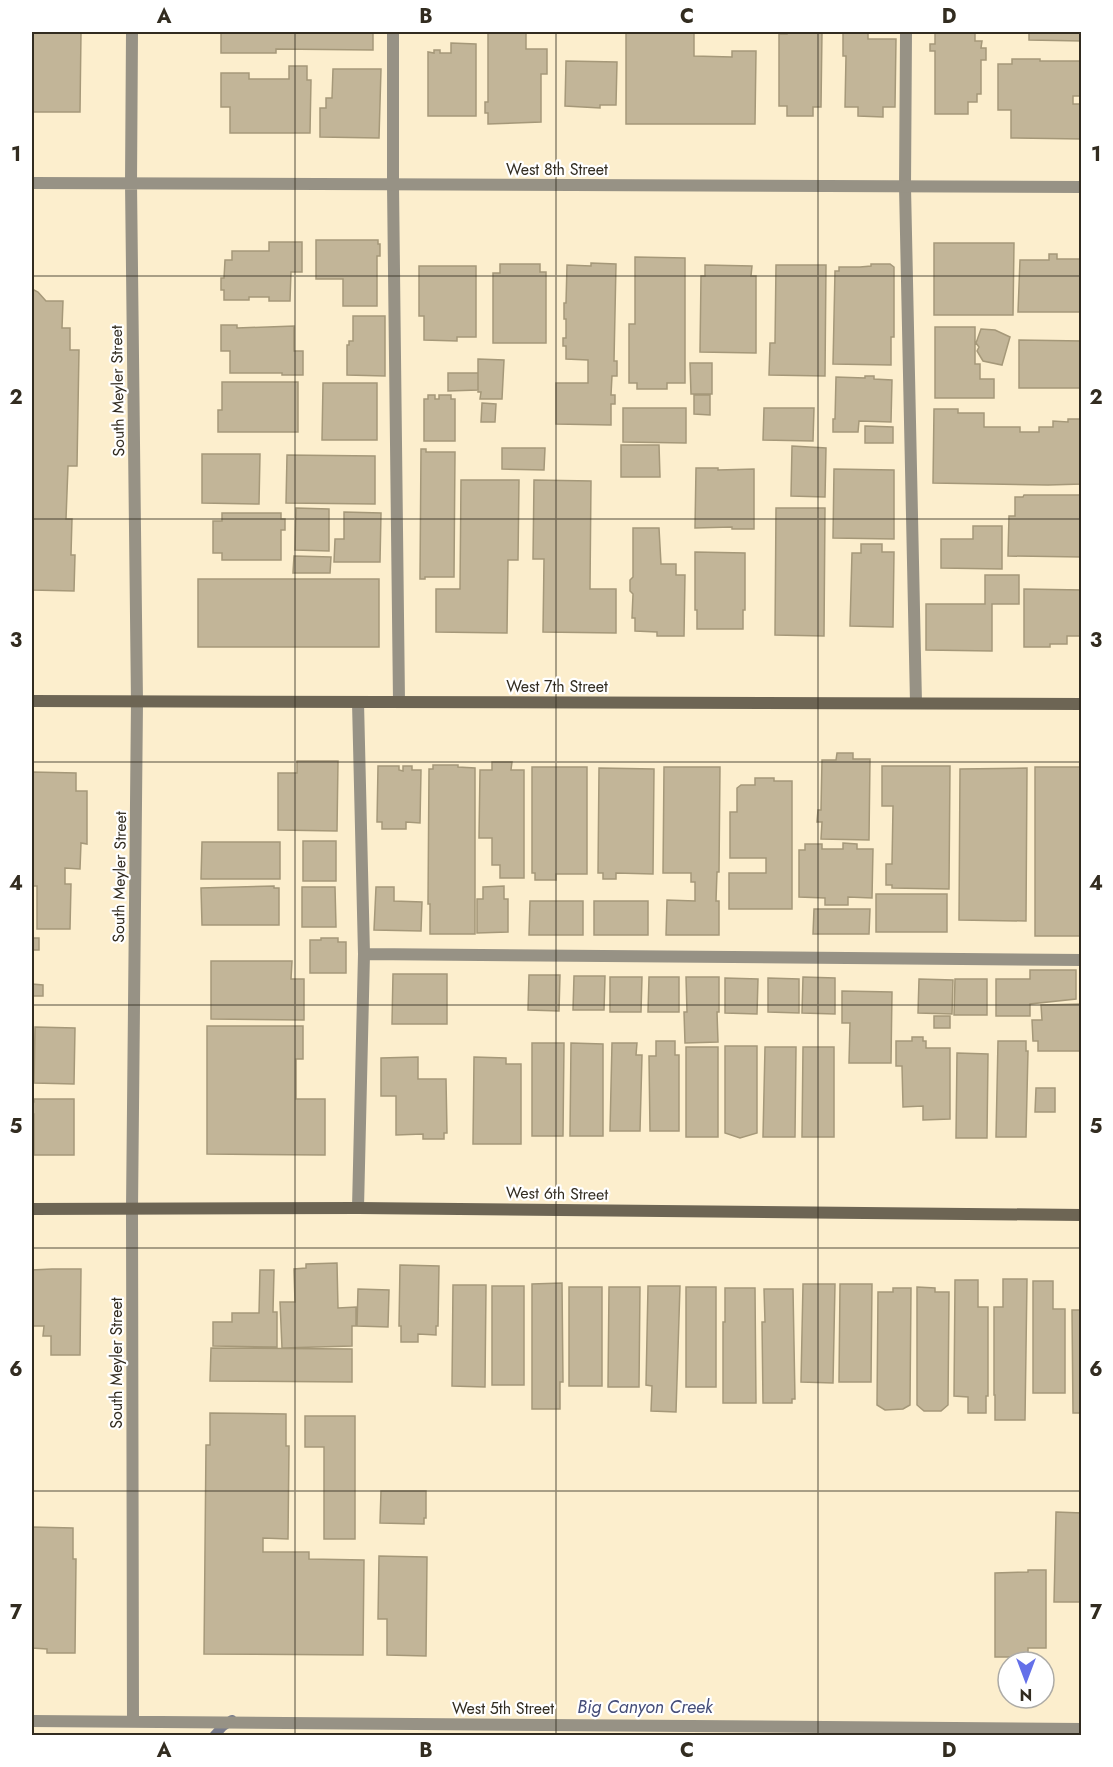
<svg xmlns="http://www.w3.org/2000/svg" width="1113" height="1767" font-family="Jost,sans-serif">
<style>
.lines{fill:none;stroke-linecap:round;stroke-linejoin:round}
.stream{stroke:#7a7d8d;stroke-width:10}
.building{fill:#c2b598;stroke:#a59879;stroke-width:1.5}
.lane{stroke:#979285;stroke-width:12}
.street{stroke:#979285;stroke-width:12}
.secondary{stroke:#6d6554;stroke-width:12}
.grid{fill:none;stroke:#322c20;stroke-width:1.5;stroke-opacity:0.55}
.labels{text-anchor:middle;stroke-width:4.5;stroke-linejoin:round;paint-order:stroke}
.street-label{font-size:16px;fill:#322c20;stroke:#fff}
.water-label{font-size:18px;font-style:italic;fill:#454d78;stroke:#fff}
.neatline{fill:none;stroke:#322c20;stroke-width:2}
.grid-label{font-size:20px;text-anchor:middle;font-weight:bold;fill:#322c20}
</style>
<rect width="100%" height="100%" fill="#fceecd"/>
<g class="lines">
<path class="stream" d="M 214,1736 L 223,1726 L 232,1720"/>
</g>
<path class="building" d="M 32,32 L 81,32 L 80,112 L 32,112 Z
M 221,32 L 373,32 L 373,50 L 276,49 L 276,53 L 221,53 Z
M 488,32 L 526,32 L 526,49 L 547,49 L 547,74 L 541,74 L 541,122 L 488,124 L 488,113 L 485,113 L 485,102 L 488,102 Z
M 626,32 L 694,32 L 694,56 L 732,57 L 732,51 L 756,51 L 755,124 L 626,124 Z
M 787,32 L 822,32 L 821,107 L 813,107 L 813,116 L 787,116 L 787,106 L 779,106 L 779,34 L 787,34 Z
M 843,32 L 868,32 L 868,39 L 896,39 L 895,107 L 883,107 L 883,117 L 858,116 L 858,107 L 845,107 L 846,56 L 843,56 Z
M 1029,32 L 1082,32 L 1082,41 L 1029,40 Z
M 935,33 L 975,33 L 975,41 L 982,41 L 981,48 L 986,48 L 986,60 L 981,60 L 981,94 L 977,94 L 977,102 L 968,102 L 968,114 L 935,114 L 935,51 L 930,51 L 930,44 L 935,44 Z
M 451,43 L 476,44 L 476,116 L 428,116 L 428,52 L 434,53 L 434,50 L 440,50 L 440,53 L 451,53 Z
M 1012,59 L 1040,59 L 1040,61 L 1082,61 L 1082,96 L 1073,96 L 1073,104 L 1082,104 L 1082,139 L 1011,138 L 1011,110 L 998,110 L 998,64 L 1012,64 Z
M 566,61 L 617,62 L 616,105 L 600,105 L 600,108 L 565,106 Z
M 289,66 L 307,66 L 307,80 L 311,80 L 310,133 L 230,133 L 230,107 L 221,107 L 221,73 L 249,73 L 249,79 L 289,79 Z
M 333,69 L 381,69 L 379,138 L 320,137 L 320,108 L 326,108 L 326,98 L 332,98 Z
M 316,240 L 378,240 L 378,244 L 380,244 L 380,256 L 377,256 L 377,306 L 343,306 L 343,279 L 316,279 Z
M 269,242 L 302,242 L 302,272 L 291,272 L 290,301 L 269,301 L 269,297 L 249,297 L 249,300 L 224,300 L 224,290 L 221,290 L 221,278 L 224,278 L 225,260 L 232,260 L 232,251 L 269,251 Z
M 934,243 L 1014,243 L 1013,315 L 934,315 Z
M 1049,254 L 1057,254 L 1057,259 L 1082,259 L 1082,312 L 1018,312 L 1020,260 L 1049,260 Z
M 635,257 L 685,258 L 685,383 L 667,383 L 667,389 L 637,389 L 637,383 L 629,383 L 629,324 L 635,324 Z
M 591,263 L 616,264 L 614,361 L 617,361 L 617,376 L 612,376 L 611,395 L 615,395 L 615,404 L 611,404 L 611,425 L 556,424 L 556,383 L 588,383 L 588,360 L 566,359 L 566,346 L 563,346 L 563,338 L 566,338 L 566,319 L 564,319 L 564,303 L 566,303 L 567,265 L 591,266 Z
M 500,264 L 540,264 L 540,272 L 546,272 L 546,343 L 493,343 L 493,273 L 500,273 Z
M 871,264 L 890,264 L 894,267 L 894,337 L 891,337 L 891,365 L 833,364 L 835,271 L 839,271 L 839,267 L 860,267 L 871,266 Z
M 705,265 L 752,266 L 751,276 L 756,276 L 756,353 L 700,352 L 701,276 L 705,276 Z
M 776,265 L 826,265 L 825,376 L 769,375 L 770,343 L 775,343 Z
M 419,266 L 476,266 L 476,337 L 457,337 L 457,341 L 424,340 L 424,316 L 419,316 Z
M 32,289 L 38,292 L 46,301 L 63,301 L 62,328 L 70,328 L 70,350 L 79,350 L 77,466 L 68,466 L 66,519 L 72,519 L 71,555 L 75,555 L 74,591 L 32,590 Z
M 353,316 L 385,316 L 385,376 L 347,375 L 347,345 L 349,345 L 349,341 L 353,341 Z
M 221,325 L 237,325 L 237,328 L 294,326 L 294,351 L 303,351 L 303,375 L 282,375 L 282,373 L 230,373 L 230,351 L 221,351 Z
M 935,327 L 975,327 L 975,364 L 980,364 L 980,379 L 994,379 L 994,398 L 935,398 Z
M 981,329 L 995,330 L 1010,337 L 1002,365 L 983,361 L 977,351 L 979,347 L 976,343 Z
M 1019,340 L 1082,341 L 1082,388 L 1019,388 Z
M 478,359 L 504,360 L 502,399 L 480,399 L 481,392 L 478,392 Z
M 690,363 L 712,363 L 712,394 L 691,394 Z
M 448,373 L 478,373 L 478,390 L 448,391 Z
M 865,376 L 874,376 L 874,379 L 892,380 L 891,422 L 859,421 L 858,432 L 833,432 L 833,419 L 835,419 L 836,377 L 865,378 Z
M 222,382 L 298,382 L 298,432 L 218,432 L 218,410 L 222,410 Z
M 323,383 L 377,383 L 377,440 L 322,440 Z
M 428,395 L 435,395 L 435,399 L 439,399 L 439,395 L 451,395 L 451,399 L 455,399 L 455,441 L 424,441 L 424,399 L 428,399 Z
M 694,395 L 710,395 L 710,415 L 694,414 Z
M 482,403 L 496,404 L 495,422 L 481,422 Z
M 623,408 L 686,408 L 686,443 L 623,442 Z
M 764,408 L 814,408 L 813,441 L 763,440 Z
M 934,409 L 958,409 L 958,413 L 984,413 L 984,427 L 1020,427 L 1020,432 L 1039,432 L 1039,427 L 1053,427 L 1053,421 L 1068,422 L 1068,419 L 1082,419 L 1082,484 L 1048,485 L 933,483 Z
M 865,426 L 893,427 L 893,443 L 865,443 Z
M 621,445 L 659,445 L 660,477 L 621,477 Z
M 792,446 L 826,448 L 825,497 L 791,496 Z
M 502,448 L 545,448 L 544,470 L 502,469 Z
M 421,449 L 426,449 L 426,452 L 455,452 L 454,577 L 425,577 L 425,579 L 420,579 Z
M 202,454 L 260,454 L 259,504 L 202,503 Z
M 287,455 L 375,456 L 375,504 L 286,503 Z
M 696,468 L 718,468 L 718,470 L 754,469 L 754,529 L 732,529 L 732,527 L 695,528 Z
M 834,469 L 894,470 L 894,539 L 833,538 Z
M 461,480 L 519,480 L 518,560 L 508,560 L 507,633 L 436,632 L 436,589 L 460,589 Z
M 534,480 L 591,481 L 590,589 L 616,589 L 616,633 L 543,632 L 544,559 L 533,559 Z
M 1024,495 L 1082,495 L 1082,557 L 1008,556 L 1009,516 L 1015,516 L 1015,497 L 1023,497 Z
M 296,508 L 329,509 L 329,551 L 295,550 Z
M 776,508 L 825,508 L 824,636 L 775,635 Z
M 344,512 L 381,513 L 380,562 L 334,562 L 335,539 L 344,539 Z
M 222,513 L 281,513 L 281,519 L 285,519 L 285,530 L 281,530 L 281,560 L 222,560 L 222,553 L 213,553 L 213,521 L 222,521 Z
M 973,526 L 1002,526 L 1002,569 L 941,568 L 941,539 L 973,539 Z
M 633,528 L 659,528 L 661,564 L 676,564 L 676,575 L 685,575 L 684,636 L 657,636 L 657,632 L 635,631 L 635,618 L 632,618 L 633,594 L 630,591 L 630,580 L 633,577 Z
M 861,544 L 882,544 L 882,552 L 894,552 L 893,627 L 850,626 L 852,553 L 861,553 Z
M 695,552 L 745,553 L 745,610 L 743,610 L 743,629 L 697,629 L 697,610 L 695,610 Z
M 294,556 L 331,557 L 330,573 L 293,573 Z
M 985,575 L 1019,575 L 1019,604 L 992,604 L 992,651 L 926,650 L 926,604 L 985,604 Z
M 198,579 L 379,579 L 379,647 L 198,647 Z
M 1024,589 L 1082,590 L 1082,636 L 1067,636 L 1067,644 L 1050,644 L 1050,647 L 1024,647 Z
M 837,753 L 853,753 L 853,759 L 870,759 L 869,840 L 821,839 L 822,822 L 817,822 L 818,810 L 821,810 L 822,760 L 836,760 Z
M 297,761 L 338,761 L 337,831 L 278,830 L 278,773 L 297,773 Z
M 492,762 L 512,762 L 511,770 L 524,770 L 524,878 L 500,878 L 500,865 L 492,865 L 492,838 L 479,838 L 480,770 L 492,770 Z
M 433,765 L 458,765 L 458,767 L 475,768 L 475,934 L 430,934 L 430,904 L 428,904 L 429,769 L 433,769 Z
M 378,766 L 399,766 L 399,770 L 403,771 L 403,766 L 412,766 L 412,770 L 421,770 L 420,823 L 406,822 L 406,829 L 382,829 L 382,822 L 377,822 Z
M 882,766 L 950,766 L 949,889 L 892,888 L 892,885 L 886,885 L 886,864 L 892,864 L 893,806 L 882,806 Z
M 532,767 L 587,767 L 587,874 L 556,874 L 556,880 L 535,880 L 535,873 L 532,873 Z
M 664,767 L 720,767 L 719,872 L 717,872 L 716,901 L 719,901 L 719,935 L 666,935 L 667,900 L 695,901 L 695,882 L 691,882 L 691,873 L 663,873 Z
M 1035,767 L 1082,767 L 1082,936 L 1035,936 Z
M 599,768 L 654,769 L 653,874 L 616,873 L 616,879 L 603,879 L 603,873 L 598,873 Z
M 1027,768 L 1026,921 L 959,920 L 960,769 Z
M 32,772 L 76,773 L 76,791 L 87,791 L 87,844 L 81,843 L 80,869 L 65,868 L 65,884 L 71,884 L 70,929 L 37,929 L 37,886 L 32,886 Z
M 755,778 L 774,778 L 774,781 L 792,781 L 792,909 L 729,909 L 729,873 L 766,873 L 766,858 L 730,858 L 730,812 L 737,812 L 737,788 L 741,785 L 755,785 Z
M 303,841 L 336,841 L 336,881 L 303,881 Z
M 202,842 L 280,842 L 280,879 L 201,879 Z
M 843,843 L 857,844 L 857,849 L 873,849 L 872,898 L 848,897 L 848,905 L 825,905 L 825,898 L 799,897 L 799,850 L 805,850 L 805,844 L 822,844 L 822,849 L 843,849 Z
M 274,886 L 274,888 L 279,888 L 279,925 L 202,925 L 201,888 Z
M 504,886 L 504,899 L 508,899 L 508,932 L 477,933 L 477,899 L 483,899 L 483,887 Z
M 302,887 L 335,887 L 336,927 L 302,927 Z
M 376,887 L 394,887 L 394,901 L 422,902 L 421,931 L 374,930 Z
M 876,894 L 947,894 L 947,932 L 876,932 Z
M 530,901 L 583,901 L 583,935 L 529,935 Z
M 594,901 L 648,901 L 648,935 L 594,935 Z
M 814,909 L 870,909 L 869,934 L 813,934 Z
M 32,938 L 39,938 L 39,950 L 32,950 Z
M 321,938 L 338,938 L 338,942 L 346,942 L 346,973 L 310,973 L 310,940 L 321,940 Z
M 211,961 L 292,961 L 291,979 L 304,979 L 304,1020 L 211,1019 Z
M 1030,970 L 1076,970 L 1076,999 L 1030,1004 L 1030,1016 L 996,1016 L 996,979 L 1030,979 Z
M 393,974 L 447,974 L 447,1024 L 392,1024 Z
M 529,975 L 560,975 L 559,1011 L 528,1010 Z
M 574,976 L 605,976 L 604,1010 L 573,1010 Z
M 610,977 L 642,977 L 641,1012 L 610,1012 Z
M 649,977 L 679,977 L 679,1012 L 648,1012 Z
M 686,977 L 719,977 L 719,1012 L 717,1012 L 718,1042 L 685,1043 L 684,1012 L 687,1012 Z
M 803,977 L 835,978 L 835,1014 L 802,1013 Z
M 725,978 L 758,979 L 757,1014 L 725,1013 Z
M 768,978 L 799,979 L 799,1013 L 768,1012 Z
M 919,979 L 953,980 L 952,1014 L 918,1013 Z
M 955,979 L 987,979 L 987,1015 L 954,1015 Z
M 32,984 L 43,985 L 43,996 L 32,996 Z
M 842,991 L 892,992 L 891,1063 L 849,1063 L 850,1023 L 842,1023 Z
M 1082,1004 L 1082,1051 L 1038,1051 L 1038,1041 L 1033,1041 L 1032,1020 L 1042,1020 L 1041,1005 Z
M 934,1016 L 950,1016 L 950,1028 L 934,1028 Z
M 207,1026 L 303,1026 L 303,1059 L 296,1059 L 296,1099 L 325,1099 L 325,1155 L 207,1154 Z
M 35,1027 L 75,1028 L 74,1084 L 34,1083 Z
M 912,1037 L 923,1037 L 923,1041 L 926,1041 L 926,1048 L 950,1048 L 950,1119 L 923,1120 L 923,1106 L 903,1107 L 902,1066 L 896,1066 L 896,1041 L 912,1041 Z
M 656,1041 L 675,1041 L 675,1055 L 679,1055 L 679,1131 L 650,1131 L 649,1056 L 656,1056 Z
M 998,1041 L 1026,1041 L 1026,1051 L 1028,1051 L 1026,1137 L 996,1137 Z
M 532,1043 L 564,1043 L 563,1136 L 532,1136 Z
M 571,1043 L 603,1044 L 603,1136 L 570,1136 Z
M 612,1043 L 637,1043 L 636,1055 L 642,1055 L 640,1131 L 610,1131 Z
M 725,1046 L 757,1046 L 757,1133 L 740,1138 L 725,1133 Z
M 686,1047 L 718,1047 L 718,1137 L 686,1137 Z
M 765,1047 L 796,1047 L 795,1137 L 763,1137 Z
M 803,1047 L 834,1047 L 834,1137 L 802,1137 Z
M 957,1053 L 988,1054 L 987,1138 L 956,1138 Z
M 418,1057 L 418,1079 L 446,1079 L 447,1133 L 444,1133 L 444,1139 L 423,1139 L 423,1134 L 396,1135 L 396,1096 L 381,1096 L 381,1058 Z
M 474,1057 L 506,1058 L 506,1064 L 521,1064 L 521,1144 L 473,1144 Z
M 1036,1088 L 1055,1088 L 1055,1112 L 1035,1112 Z
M 34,1099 L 74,1099 L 74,1155 L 34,1155 L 34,1114 L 32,1114 L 32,1102 L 34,1102 Z
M 337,1263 L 338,1308 L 356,1307 L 356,1326 L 352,1326 L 352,1346 L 282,1348 L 280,1302 L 295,1302 L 294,1269 L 306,1268 L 306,1264 Z
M 400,1265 L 439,1266 L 438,1326 L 436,1326 L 436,1335 L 418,1334 L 418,1342 L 401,1342 L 401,1326 L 399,1326 Z
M 52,1269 L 81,1269 L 80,1355 L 51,1355 L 51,1336 L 43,1336 L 44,1326 L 32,1326 L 32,1270 Z
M 260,1270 L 274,1270 L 273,1312 L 277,1312 L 277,1347 L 213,1346 L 213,1322 L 232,1322 L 232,1313 L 259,1313 Z
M 1003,1279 L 1027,1279 L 1025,1420 L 995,1420 L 995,1395 L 994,1395 L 994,1307 L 1003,1307 Z
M 955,1280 L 978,1280 L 978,1307 L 988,1307 L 988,1396 L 986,1396 L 986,1413 L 968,1413 L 968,1397 L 954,1396 Z
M 1033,1281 L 1053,1281 L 1053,1309 L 1065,1309 L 1065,1393 L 1033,1393 Z
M 562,1283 L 563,1382 L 560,1382 L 560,1409 L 532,1409 L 532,1284 Z
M 803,1284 L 835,1284 L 833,1383 L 801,1382 Z
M 840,1284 L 872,1284 L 871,1382 L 839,1382 Z
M 453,1285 L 486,1285 L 485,1387 L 452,1386 Z
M 492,1286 L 524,1286 L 524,1385 L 492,1385 Z
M 648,1286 L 680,1286 L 676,1412 L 651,1411 L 652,1386 L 646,1385 Z
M 569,1287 L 602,1287 L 602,1386 L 569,1386 Z
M 609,1287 L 640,1287 L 639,1387 L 608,1387 Z
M 686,1287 L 716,1287 L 716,1387 L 686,1387 Z
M 917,1287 L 935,1288 L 935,1292 L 949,1292 L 948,1405 L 941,1411 L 924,1411 L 917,1405 Z
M 725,1288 L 755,1288 L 756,1403 L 723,1403 L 723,1322 L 725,1322 Z
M 893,1288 L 911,1288 L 910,1405 L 903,1409 L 885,1410 L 877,1405 L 878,1292 L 893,1292 Z
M 358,1289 L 389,1290 L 388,1327 L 357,1326 Z
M 764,1289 L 793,1289 L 795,1399 L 792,1399 L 792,1403 L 763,1403 L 762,1322 L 765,1322 Z
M 1072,1310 L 1082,1310 L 1082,1413 L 1073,1413 Z
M 211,1348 L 352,1349 L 352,1382 L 210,1381 Z
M 210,1413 L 286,1414 L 286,1446 L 289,1446 L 288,1539 L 263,1538 L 263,1552 L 309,1552 L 309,1559 L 364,1560 L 363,1655 L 204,1654 L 206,1445 L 210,1445 Z
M 305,1416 L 355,1416 L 355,1539 L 324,1539 L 324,1447 L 305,1447 Z
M 381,1491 L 426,1491 L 426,1518 L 424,1518 L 424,1524 L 380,1523 Z
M 1056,1512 L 1082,1513 L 1082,1602 L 1054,1602 Z
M 32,1527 L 73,1528 L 73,1559 L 76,1559 L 75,1653 L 47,1653 L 47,1649 L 32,1648 Z
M 379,1556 L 427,1557 L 426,1656 L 387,1655 L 387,1619 L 378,1619 Z
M 1028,1570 L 1046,1570 L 1046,1648 L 1028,1648 L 1028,1657 L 995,1657 L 995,1573 L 1028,1572 Z"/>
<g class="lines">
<path class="lane" d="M 393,32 L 393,185 L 399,702
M 906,32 L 905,187 L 916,703
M 358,702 L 364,954 L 358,1208
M 364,954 L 1082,960"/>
<path class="street" d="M 132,32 L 131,183 L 137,702 L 132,1209 L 133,1722
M 32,183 L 1082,187
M 32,1721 L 1082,1729"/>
<path class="secondary" d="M 32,701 L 1082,704
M 32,1209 L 358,1208 L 1082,1215"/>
</g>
<path class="grid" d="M 295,32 L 295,1736M 556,32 L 556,1736M 818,32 L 818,1736M 32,276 L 1082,276M 32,519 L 1082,519M 32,762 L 1082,762M 32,1005 L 1082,1005M 32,1248 L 1082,1248M 32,1491 L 1082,1491"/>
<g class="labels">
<g class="street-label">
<text x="557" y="175">West 8th Street</text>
<text transform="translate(117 391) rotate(-91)" y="6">South Meyler Street</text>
<text x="557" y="692">West 7th Street</text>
<text transform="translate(119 877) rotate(-89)" y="6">South Meyler Street</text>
<text transform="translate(557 1193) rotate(1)" y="6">West 6th Street</text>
<text transform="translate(116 1363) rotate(-90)" y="6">South Meyler Street</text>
<text x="503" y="1714">West 5th Street</text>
</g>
<g class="water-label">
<text x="645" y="1713">Big Canyon Creek</text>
</g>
</g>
<rect width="1113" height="1767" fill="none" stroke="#ffffff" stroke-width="66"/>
<g transform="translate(1026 1680) rotate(180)"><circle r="28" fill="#ffffff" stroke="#adaba6" stroke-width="1.5"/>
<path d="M0-4.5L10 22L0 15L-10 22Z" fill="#6470e9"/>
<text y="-9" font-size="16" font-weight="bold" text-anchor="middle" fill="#322c20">N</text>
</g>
<rect x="33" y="33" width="1047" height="1701" class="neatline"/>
<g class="grid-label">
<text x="164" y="23">A</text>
<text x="426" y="23">B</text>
<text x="687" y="23">C</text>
<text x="949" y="23">D</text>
<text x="16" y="161">1</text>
<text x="1096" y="161">1</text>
<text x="16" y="404">2</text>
<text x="1096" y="404">2</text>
<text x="16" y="647">3</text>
<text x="1096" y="647">3</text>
<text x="16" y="890">4</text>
<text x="1096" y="890">4</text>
<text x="16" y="1133">5</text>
<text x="1096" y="1133">5</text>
<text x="16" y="1376">6</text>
<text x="1096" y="1376">6</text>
<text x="16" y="1619">7</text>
<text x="1096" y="1619">7</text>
<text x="164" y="1757">A</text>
<text x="426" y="1757">B</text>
<text x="687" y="1757">C</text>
<text x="949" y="1757">D</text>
</g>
</svg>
